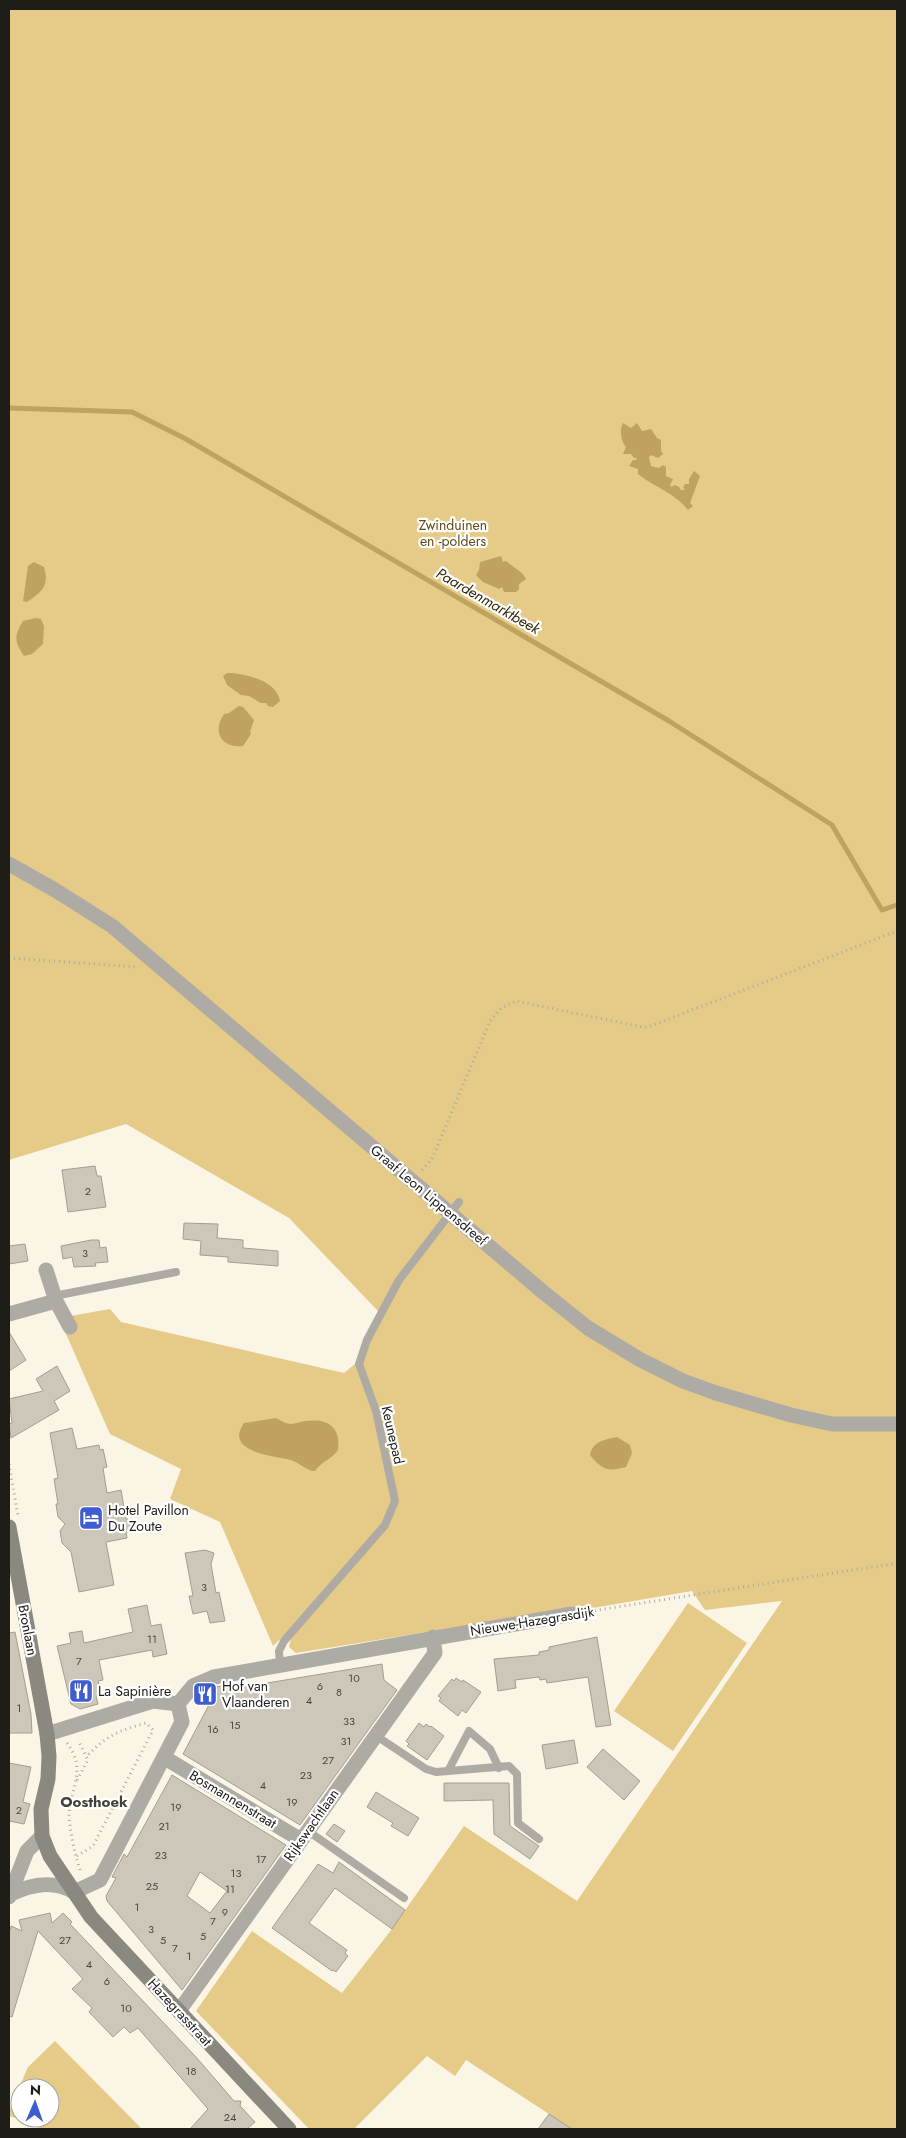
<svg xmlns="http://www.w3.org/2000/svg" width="906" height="2138" font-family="Jost,sans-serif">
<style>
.green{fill:#e5ca88;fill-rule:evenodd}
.water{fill:#bea25d}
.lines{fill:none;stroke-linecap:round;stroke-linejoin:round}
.stream{stroke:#bea25d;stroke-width:5}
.building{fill:#cdc7b9;stroke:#a49e91;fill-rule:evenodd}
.path{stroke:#afab9f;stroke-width:3;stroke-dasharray:1 4;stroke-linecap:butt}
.lane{stroke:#aeaba5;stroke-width:8}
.street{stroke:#aeaba5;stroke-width:15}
.secondary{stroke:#8b887f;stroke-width:15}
.labels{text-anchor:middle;stroke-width:4.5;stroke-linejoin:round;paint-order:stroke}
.number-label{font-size:11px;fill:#4a4840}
.park-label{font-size:14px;fill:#5f4b15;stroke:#fff}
.street-label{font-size:14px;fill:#1f1d18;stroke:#fff}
.poi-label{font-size:14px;fill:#1f1d18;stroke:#fff;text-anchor:start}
.water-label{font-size:15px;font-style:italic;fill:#362a0a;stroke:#fff}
.neighbourhood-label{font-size:15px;font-weight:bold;fill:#454034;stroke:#fff}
</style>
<rect width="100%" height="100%" fill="#fbf5e6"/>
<path class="green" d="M 9,9 L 897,9 L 897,2129 L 572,2129 L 466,2060 L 455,2076 L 427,2056 L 354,2129 L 309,2129 L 196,2011 L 252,1931 L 342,1993 L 392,1929 L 464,1826 L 577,1901 L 782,1601 L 705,1610 L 692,1591 L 575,1611 L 564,1610 L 296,1653 L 289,1647 L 294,1626 L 273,1646 L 220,1522 L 170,1499 L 181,1469 L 110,1434 L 59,1318 L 110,1309 L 121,1322 L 344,1373 L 356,1363 L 379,1312 L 289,1218 L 126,1124 L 9,1160 Z
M 688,1603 L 747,1643 L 673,1751 L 614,1711 Z
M 55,2041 L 142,2129 L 38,2129 L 40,2124 L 9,2116 L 9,2111 L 28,2067 ZM 20,2088 L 50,2088 L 50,2118 L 20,2118 Z"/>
<path class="water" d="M 623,423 L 631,428 L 637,423 L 642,431 L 651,429 L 657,438 L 661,440 L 661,451 L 663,454 L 658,458 L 651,455 L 649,457 L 651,466 L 659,468 L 663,465 L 666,467 L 666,476 L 673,479 L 670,485 L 671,487 L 675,485 L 679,487 L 681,490 L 685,490 L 683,488 L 685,484 L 689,484 L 689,479 L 694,471 L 700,476 L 690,503 L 693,506 L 688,510 C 675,493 654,487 638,474 L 638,469 L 629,466 L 633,460 L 636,460 L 637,458 L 634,458 L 631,454 L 623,454 L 626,447 C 621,441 619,430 623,423 Z
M 501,556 L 503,562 L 506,561 L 523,574 L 526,579 L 519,584 L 519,589 L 516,592 L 504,592 L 502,587 L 499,589 L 483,582 L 476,575 L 479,570 L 480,562 Z
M 34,562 L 44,567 C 50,587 41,592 27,602 L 23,601 L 28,566 Z
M 36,618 L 41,619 L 44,626 L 43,644 L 32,654 L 24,656 C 14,641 14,636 23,621 Z
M 227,673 C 245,673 277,681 280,701 L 273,707 L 268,706 L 266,703 L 261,703 L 249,696 L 241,695 L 227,685 L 223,676 Z
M 239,706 L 243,707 L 254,720 L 250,732 L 251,734 L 243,746 C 221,748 212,732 224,714 L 229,713 Z
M 276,1418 C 280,1420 286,1424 291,1424 C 296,1424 301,1421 306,1421 C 329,1418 341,1428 338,1450 C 331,1460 322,1461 315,1471 L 312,1471 C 304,1468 299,1463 291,1460 C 276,1456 223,1453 244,1423 Z
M 617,1437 L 630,1445 L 632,1453 L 626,1467 C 608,1472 602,1470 590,1455 C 593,1441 604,1440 617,1437 Z"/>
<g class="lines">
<path class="stream" d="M 9,408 L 132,412 L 186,439 L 669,721 L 832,825 L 882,910 L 897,905"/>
</g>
<path class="building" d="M 95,1166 L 97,1176 L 101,1176 L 106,1207 L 68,1212 L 62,1170 Z
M 184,1223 L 218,1224 L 217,1238 L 243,1240 L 243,1248 L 278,1251 L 278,1266 L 228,1262 L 228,1257 L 200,1255 L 201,1241 L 183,1239 Z
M 91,1240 L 99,1240 L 100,1248 L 106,1247 L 108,1262 L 95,1263 L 96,1266 L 74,1267 L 72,1257 L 63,1259 L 61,1246 Z
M 25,1244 L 28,1261 L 9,1264 L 9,1246 Z
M 9,1332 L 26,1360 L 9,1371 Z
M 57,1366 L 70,1391 L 54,1401 L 59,1410 L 11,1438 L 9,1424 L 12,1423 L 9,1399 L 43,1391 L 36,1379 Z
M 72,1428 L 77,1449 L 99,1445 L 100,1450 L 103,1449 L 107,1467 L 103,1468 L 107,1493 L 121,1490 L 126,1519 L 128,1519 L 131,1531 L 126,1532 L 127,1538 L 106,1542 L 114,1585 L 79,1592 L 71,1552 L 62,1543 L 60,1531 L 65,1524 L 58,1517 L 56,1504 L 58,1504 L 54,1479 L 58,1478 L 50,1433 Z
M 205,1550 L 214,1553 L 211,1564 L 216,1593 L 219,1592 L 225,1621 L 210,1623 L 207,1611 L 193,1614 L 189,1596 L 193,1596 L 185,1553 Z
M 147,1605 L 151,1626 L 161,1624 L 167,1654 L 153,1657 L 152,1650 L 99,1660 L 103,1680 L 98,1681 L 102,1695 L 96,1697 L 98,1704 L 80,1709 L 71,1704 L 57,1646 L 71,1643 L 69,1633 L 82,1631 L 84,1643 L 133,1632 L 128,1609 Z
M 15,1632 L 31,1714 L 32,1733 L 9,1733 L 9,1633 Z
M 597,1637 L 611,1725 L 596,1727 L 588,1677 L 547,1683 L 546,1679 L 540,1680 L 539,1677 L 515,1680 L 516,1688 L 498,1691 L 494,1659 L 539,1655 L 539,1652 L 549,1650 L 549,1647 Z
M 382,1664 L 384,1680 L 397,1690 L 300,1825 L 183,1754 L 210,1703 L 206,1700 L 212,1688 L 230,1684 L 231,1689 Z
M 456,1678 L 462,1682 L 463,1680 L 481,1692 L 466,1713 L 462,1710 L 458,1716 L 439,1701 L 441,1698 L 438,1696 L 452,1679 L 454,1681 Z
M 419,1723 L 424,1727 L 426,1724 L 430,1727 L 431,1726 L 444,1736 L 427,1760 L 407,1746 L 409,1744 L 406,1741 Z
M 574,1740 L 578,1763 L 546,1769 L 542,1745 Z
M 603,1749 L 640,1781 L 624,1800 L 587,1767 Z
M 9,1763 L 31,1767 L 23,1802 L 30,1804 L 24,1824 L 9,1821 Z
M 172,1775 L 286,1845 L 182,1990 L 107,1901 L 106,1896 L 116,1878 L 112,1877 L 124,1854 L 127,1857 ZM 200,1872 L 227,1891 L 210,1913 L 187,1896 Z
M 444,1783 L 509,1783 L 510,1826 L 539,1846 L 530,1859 L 494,1834 L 493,1800 L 444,1801 Z
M 376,1792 L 419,1818 L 408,1836 L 391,1826 L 393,1823 L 367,1807 Z
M 334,1824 L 345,1831 L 337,1842 L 326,1834 Z
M 339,1862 L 405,1910 L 392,1929 L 335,1888 L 309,1923 L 347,1950 L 345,1953 L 348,1956 L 336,1972 L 333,1970 L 332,1971 L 272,1928 L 318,1864 L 333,1873 Z
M 50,1913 L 52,1923 L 63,1913 L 72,1922 L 70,1924 L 196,2057 L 234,2101 L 241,2101 L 240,2106 L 255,2122 L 247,2129 L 190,2129 L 208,2109 L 138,2028 L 130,2033 L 124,2027 L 113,2037 L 89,2012 L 92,2008 L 72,1989 L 83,1979 L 38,1931 L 12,2017 L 9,2016 L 9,1934 L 11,1926 L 22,1931 L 19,1920 Z
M 549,2114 L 572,2129 L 538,2129 Z"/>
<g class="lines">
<path class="path" d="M 9,958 L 138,967
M 422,1170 L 432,1159 L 490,1021 L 501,1008 L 516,1001 L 642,1027 L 648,1027 L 897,931
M 9,1464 L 18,1516
M 585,1612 L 897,1563
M 67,1743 C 87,1770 71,1786 69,1814 C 69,1827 76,1861 81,1872
M 77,1780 L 88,1760 L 78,1740
M 77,1856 L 93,1846 L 153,1730 L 146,1723 C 118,1731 107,1735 87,1756"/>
<path class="lane" d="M 54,1296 L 176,1272
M 280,1664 L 279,1651 L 284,1641 L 385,1525 L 395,1501 L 376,1411 L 359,1364 L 367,1340 L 399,1280 L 459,1202
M 375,1735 L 426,1769 L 436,1772 L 509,1766 L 517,1774 L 518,1823 L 539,1839
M 448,1771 L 469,1731 L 490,1749 L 499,1768
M 308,1831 L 404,1898"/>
<path class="street" d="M 9,864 L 55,890 L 112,926 L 543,1292 L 588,1328 L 639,1359 L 683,1381 L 716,1393 L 791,1415 L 832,1424 L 897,1424
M 46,1270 L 56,1301 L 70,1327
M 9,1314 L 56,1301
M 178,1704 L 193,1686 L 214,1677 L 572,1614
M 47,1734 L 153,1701 L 178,1704
M 165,1758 L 301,1840
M 11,1894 C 32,1884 53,1880 74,1892 L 100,1880 L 182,1722 L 178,1704
M 9,1897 L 27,1851 L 42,1836
M 179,2011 L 435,1653 L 433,1637"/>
<path class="secondary" d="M 9,1527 L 47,1734 L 49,1756 L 48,1779 L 41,1809 L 42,1836 L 50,1856 L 91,1917 L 289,2129"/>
</g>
<defs>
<symbol id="hotel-square" viewBox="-11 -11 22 22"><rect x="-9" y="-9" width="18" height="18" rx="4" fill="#3f5dcf" stroke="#fff"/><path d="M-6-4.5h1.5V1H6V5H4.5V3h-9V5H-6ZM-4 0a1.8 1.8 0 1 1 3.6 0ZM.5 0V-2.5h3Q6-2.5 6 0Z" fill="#fff"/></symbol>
<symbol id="restaurant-square" viewBox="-11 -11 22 22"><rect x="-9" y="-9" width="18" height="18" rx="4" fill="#3f5dcf" stroke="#fff"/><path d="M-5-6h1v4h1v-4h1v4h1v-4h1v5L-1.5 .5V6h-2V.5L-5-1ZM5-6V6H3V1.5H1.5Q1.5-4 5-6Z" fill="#fff"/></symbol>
</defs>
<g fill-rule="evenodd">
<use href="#hotel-square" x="77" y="1504" width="28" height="28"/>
<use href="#restaurant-square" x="67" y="1677" width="28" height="28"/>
<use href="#restaurant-square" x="191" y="1680" width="28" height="28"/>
</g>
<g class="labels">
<g class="number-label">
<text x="88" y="1195">2</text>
<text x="85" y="1257">3</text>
<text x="204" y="1591">3</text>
<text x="152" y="1643">11</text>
<text x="79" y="1665">7</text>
<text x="354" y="1682">10</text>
<text x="320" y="1690">6</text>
<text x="339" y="1696">8</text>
<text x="309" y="1704">4</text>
<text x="19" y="1712">1</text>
<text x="349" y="1725">33</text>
<text x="235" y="1729">15</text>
<text x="213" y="1733">16</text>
<text x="346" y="1745">31</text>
<text x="328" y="1764">27</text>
<text x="306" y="1779">23</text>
<text x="263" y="1789">4</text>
<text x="292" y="1806">19</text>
<text x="176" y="1811">19</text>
<text x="19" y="1814">2</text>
<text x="164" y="1830">21</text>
<text x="161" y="1859">23</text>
<text x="261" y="1863">17</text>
<text x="236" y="1877">13</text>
<text x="152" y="1890">25</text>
<text x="230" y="1893">11</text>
<text x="137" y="1911">1</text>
<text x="225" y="1916">9</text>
<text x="213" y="1925">7</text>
<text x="151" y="1933">3</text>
<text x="203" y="1940">5</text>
<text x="65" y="1944">27</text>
<text x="163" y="1944">5</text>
<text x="175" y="1952">7</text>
<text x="189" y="1960">1</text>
<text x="89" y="1968">4</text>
<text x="107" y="1985">6</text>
<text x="126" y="2012">10</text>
<text x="191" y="2075">18</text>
<text x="230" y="2121">24</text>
</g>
<g class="park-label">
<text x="453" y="530">Zwinduinen<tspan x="453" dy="16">en -polders</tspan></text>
</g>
<g class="street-label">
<text transform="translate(429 1195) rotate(40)" y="5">Graaf Leon Lippensdreef</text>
<text transform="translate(393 1435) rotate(77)" y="5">Keunepad</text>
<text transform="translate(532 1621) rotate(-9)" y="5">Nieuwe-Hazegrasdijk</text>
<text transform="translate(28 1630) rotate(79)" y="5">Bronlaan</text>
<text transform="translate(233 1799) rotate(31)" y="5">Bosmannenstraat</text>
<text transform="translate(311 1825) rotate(-55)" y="5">Rijkswachtlaan</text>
<text transform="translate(180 2012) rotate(47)" y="5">Hazegrasstraat</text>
</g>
<g class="poi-label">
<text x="108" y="1515">Hotel Pavillon<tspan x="108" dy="16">Du Zoute</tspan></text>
<text x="222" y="1691">Hof van<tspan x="222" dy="16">Vlaanderen</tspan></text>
<text x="98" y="1696">La Sapinière</text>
</g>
<g class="water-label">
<text transform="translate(488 601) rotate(30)" y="5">Paardenmarktbeek</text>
</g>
<g class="neighbourhood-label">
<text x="94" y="1807">Oosthoek</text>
</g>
</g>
<rect width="906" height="2138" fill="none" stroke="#1f1d18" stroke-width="20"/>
<g transform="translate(35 2103) rotate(2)"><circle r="24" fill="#ffffff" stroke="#a5a5a3"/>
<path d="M0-4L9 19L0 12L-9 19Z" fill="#3f5dcf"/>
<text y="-8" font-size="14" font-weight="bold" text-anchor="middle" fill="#1f1d18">N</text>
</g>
</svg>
